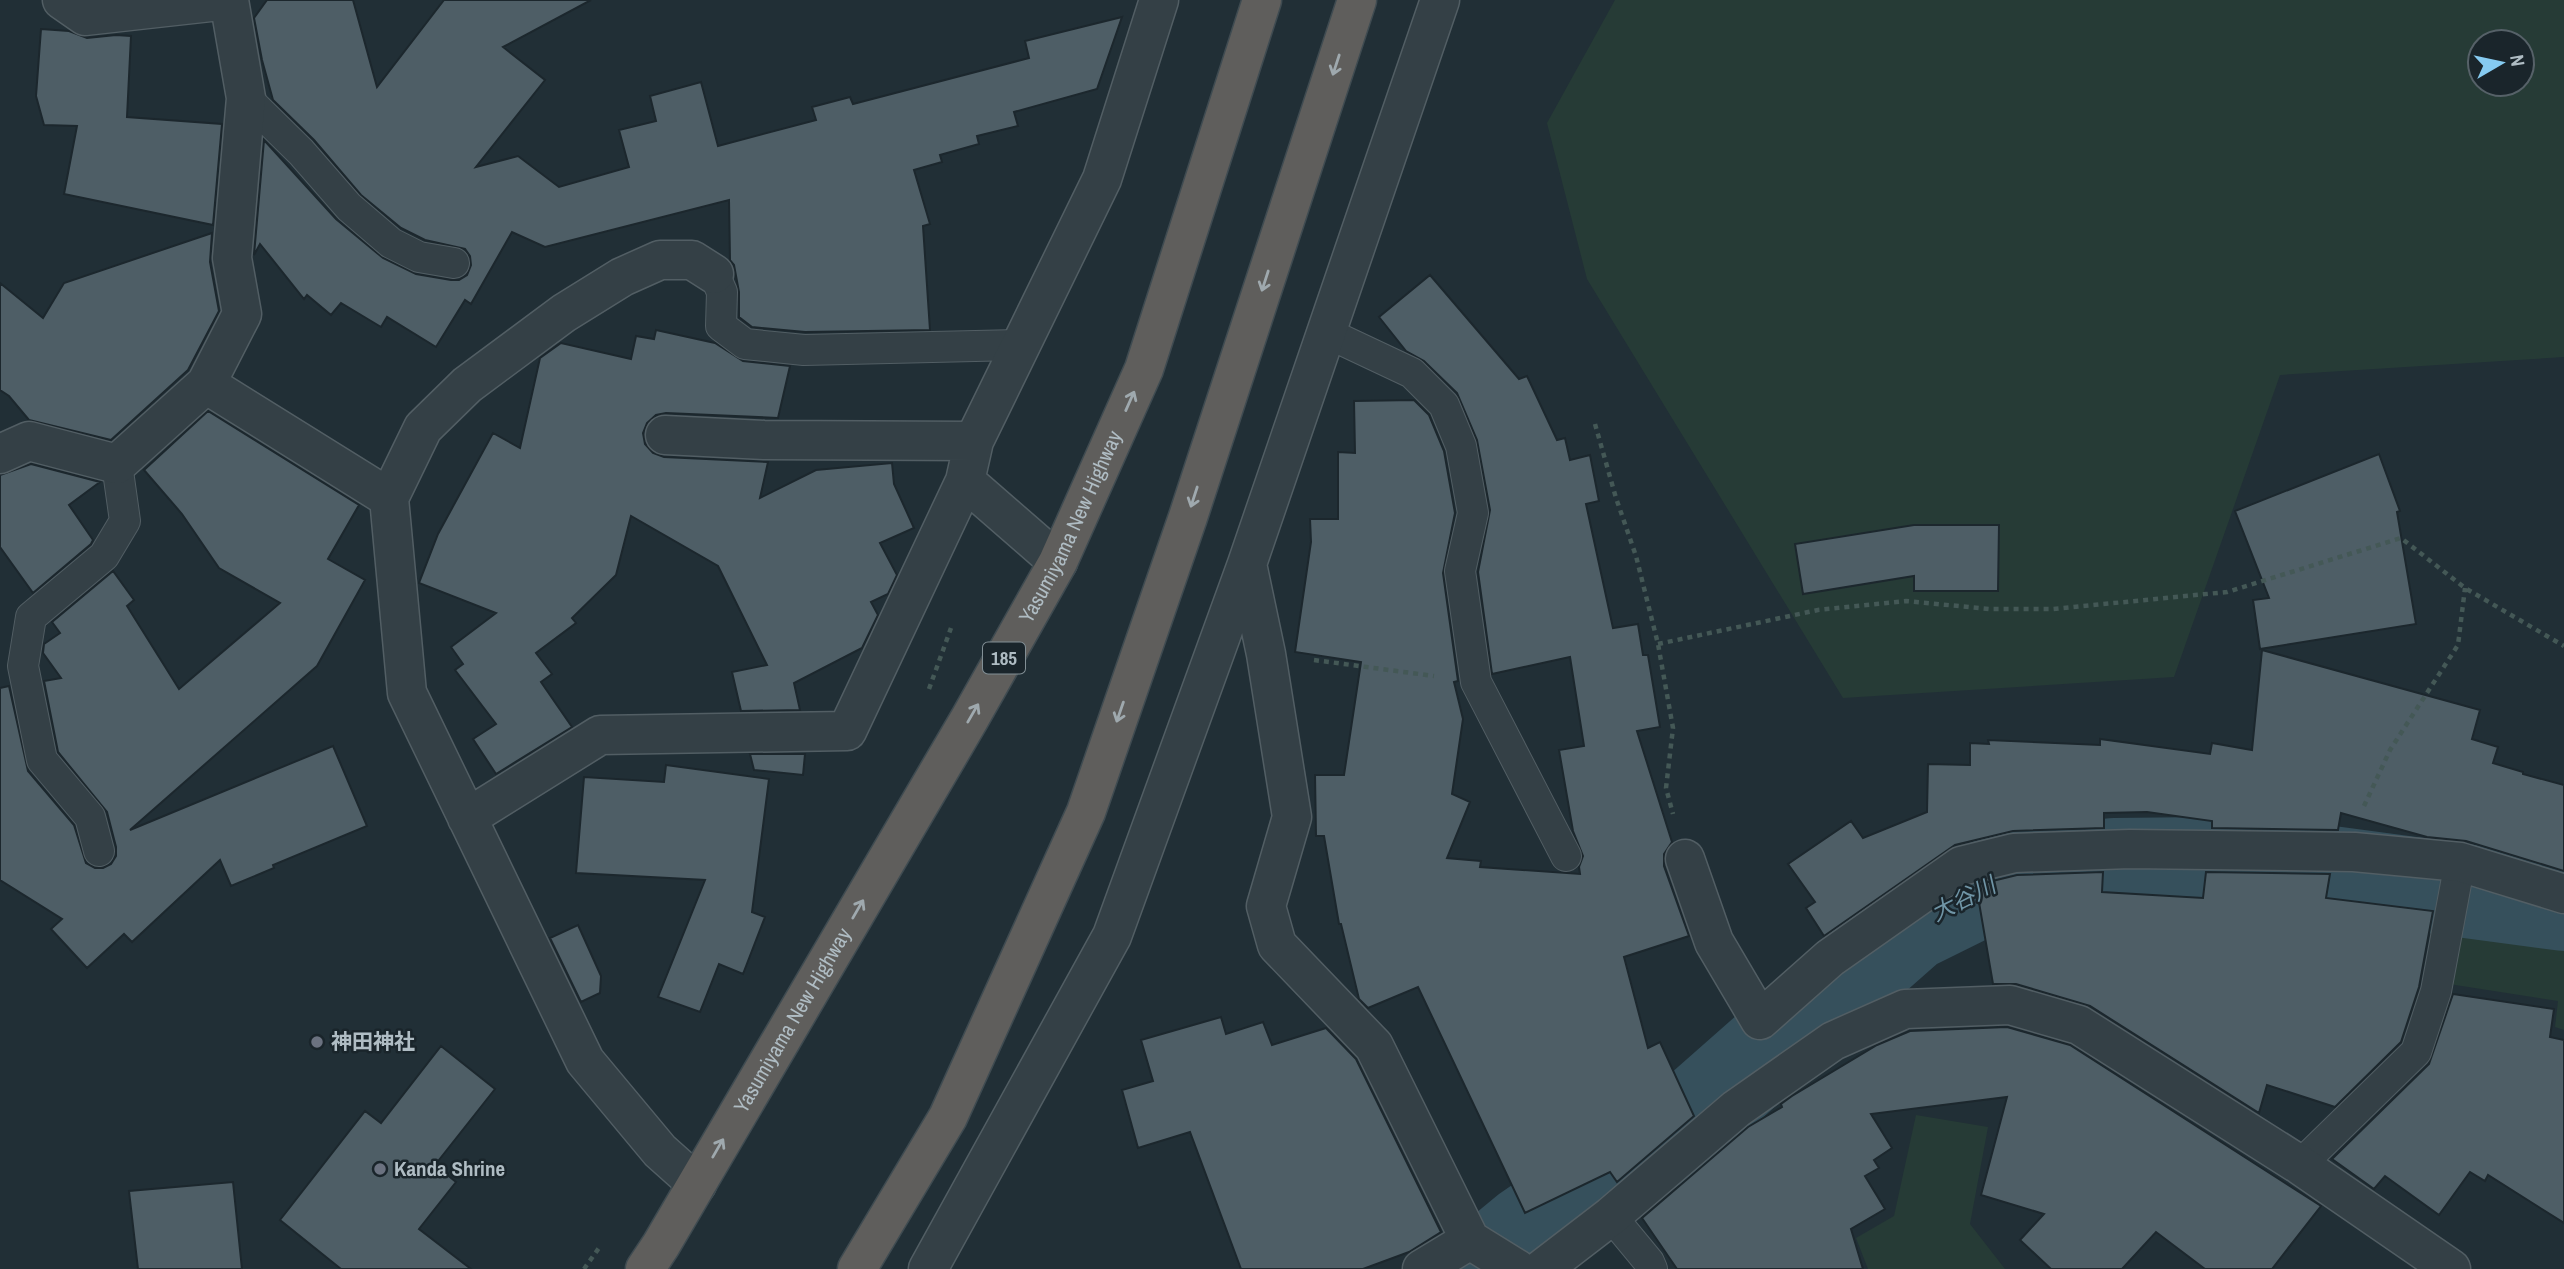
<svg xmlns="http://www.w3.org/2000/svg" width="2564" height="1269" font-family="'Archivo Narrow','Noto Sans JP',sans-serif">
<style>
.green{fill:#263b36;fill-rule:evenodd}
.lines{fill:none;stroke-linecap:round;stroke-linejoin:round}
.river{stroke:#36505c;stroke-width:94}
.building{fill:#4e5e66;stroke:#1c272d;stroke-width:2}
.service-casing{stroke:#525e64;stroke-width:32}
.minor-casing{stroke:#525e64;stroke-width:41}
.trunk-casing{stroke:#3f4b51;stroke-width:41}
.path{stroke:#445856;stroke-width:4.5;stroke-dasharray:5 5;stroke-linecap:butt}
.service{stroke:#344046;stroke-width:30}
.minor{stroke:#344046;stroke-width:38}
.trunk{stroke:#5f5e5c;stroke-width:38}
.oneway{stroke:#9fa9ae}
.worship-dot{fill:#6b7280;stroke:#1a252b;stroke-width:2.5}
.labels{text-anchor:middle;stroke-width:5;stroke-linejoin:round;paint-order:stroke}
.shield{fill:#1a252b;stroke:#828f95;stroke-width:2}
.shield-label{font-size:19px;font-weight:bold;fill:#afbcc3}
.street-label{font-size:21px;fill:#afbcc3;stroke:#1a252b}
.poi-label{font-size:21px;font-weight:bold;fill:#afbcc3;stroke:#1a252b;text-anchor:start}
.water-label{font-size:23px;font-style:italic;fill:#7095a6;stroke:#1a252b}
</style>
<rect width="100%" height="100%" fill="#212f36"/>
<path class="green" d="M 1615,0 L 2564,0 L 2564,357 L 2280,375 L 2174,677 L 1843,698 L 1587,279 L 1547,123 ZM 2480,42 L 2522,42 L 2522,84 L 2480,84 Z
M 2464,902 L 2564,919 L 2564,1030 L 2555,1027 L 2558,1001 L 2449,984 Z
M 1916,1115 L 1988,1127 L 1970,1224 L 2005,1269 L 1868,1269 L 1856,1238 L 1894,1216 Z"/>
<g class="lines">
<path class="river" d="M 1482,1269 L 1528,1231 L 1681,1127 L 1910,925 L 2009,876 L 2114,865 L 2206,864 L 2287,867 L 2564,904"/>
</g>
<path class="building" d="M 267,0 L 353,0 L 377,87 L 444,0 L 591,0 L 503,47 L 545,80 L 476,167 L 518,156 L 559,187 L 629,167 L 619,130 L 656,121 L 650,96 L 701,82 L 718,146 L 816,120 L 812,107 L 850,97 L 853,104 L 1029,58 L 1025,41 L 1122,17 L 1097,89 L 1014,112 L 1018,126 L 977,136 L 979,144 L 940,155 L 942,162 L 914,170 L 930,224 L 923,226 L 930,330 L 805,332 L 752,327 L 739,317 L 739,292 L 734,265 L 730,260 L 729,200 L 545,247 L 512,232 L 471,304 L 465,300 L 436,347 L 387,317 L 381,327 L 341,303 L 331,315 L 307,295 L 304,299 L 260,244 L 254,255 L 264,140 L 336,219 L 383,258 L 416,274 L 451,280 L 459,280 L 467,275 L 471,265 L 470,256 L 465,249 L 425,240 L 401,228 L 361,195 L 314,140 L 273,100 L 262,60 L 254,18 Z
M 41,29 L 69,31 L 87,38 L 116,35 L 131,36 L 127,117 L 222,124 L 213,225 L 64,194 L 77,126 L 44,125 L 36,96 Z
M 212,233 L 210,262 L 219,311 L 188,370 L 111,440 L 29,420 L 9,396 L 0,390 L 0,283 L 43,318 L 64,283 Z
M 1430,275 L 1519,379 L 1527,376 L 1557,440 L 1565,438 L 1570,460 L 1590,455 L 1599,501 L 1586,504 L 1613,628 L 1638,624 L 1643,655 L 1648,655 L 1660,727 L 1637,731 L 1672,842 L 1664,854 L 1664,866 L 1689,936 L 1624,957 L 1648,1048 L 1660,1042 L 1694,1116 L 1617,1182 L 1610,1172 L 1525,1213 L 1418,987 L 1368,1008 L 1359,999 L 1341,924 L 1339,924 L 1324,836 L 1316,836 L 1315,775 L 1344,775 L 1361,662 L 1295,652 L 1311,542 L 1310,519 L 1338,519 L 1338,452 L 1355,453 L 1354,401 L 1414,400 L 1429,415 L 1444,451 L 1455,513 L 1443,573 L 1458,681 L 1454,682 L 1463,719 L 1452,794 L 1470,802 L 1447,858 L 1481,861 L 1480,867 L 1580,874 L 1579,867 L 1583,856 L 1573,831 L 1559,750 L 1584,746 L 1570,657 L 1492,674 L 1478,572 L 1490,510 L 1477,440 L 1457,393 L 1424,361 L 1406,351 L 1379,317 Z
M 656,330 L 715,343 L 743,361 L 790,366 L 778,418 L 666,413 L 656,415 L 647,423 L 643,433 L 645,444 L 653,453 L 664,457 L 768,462 L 760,498 L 816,470 L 892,463 L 894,484 L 914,528 L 880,543 L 897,575 L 888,594 L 871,602 L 878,615 L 862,648 L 794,683 L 800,710 L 741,711 L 732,672 L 767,665 L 718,566 L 631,516 L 616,575 L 572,618 L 576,623 L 536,653 L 552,674 L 541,682 L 572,727 L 496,774 L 473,739 L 496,724 L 455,670 L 463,664 L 451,647 L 496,613 L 419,583 L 438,534 L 493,433 L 520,448 L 540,358 L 561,343 L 631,359 L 636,336 L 654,339 Z
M 208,411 L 359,505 L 328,559 L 365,580 L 317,666 L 130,830 L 333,746 L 367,826 L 273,865 L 274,868 L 231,886 L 220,860 L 132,942 L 124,934 L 87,968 L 51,929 L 62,919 L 0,880 L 0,688 L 9,686 L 28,771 L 74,825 L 86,863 L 95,868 L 103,868 L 111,864 L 116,856 L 116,847 L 107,812 L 58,752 L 44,681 L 61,678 L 43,653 L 44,644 L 60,633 L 52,622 L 113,571 L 134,600 L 127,606 L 179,689 L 280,603 L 219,568 L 182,514 L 144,470 Z
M 2379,454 L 2400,511 L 2397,512 L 2416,624 L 2260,649 L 2253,600 L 2269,598 L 2235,511 Z
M 31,464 L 100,482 L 69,505 L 93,540 L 91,544 L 33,593 L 0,547 L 0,475 Z
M 1914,525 L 1999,525 L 1998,591 L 1914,591 L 1914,576 L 1803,594 L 1795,544 Z
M 2262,650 L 2480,710 L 2472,739 L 2498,747 L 2493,763 L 2523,772 L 2523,774 L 2564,785 L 2564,871 L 2466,841 L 2427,837 L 2341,813 L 2338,830 L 2212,828 L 2212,821 L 2147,812 L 2104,813 L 2104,828 L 2013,831 L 1955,845 L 1824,936 L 1806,908 L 1815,902 L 1788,864 L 1851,821 L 1863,838 L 1927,812 L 1928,764 L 1970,765 L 1970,743 L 1989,744 L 1988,740 L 2100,745 L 2100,739 L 2210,754 L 2212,743 L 2252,750 Z
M 750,754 L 805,754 L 803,775 L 754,770 Z
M 666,765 L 769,779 L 752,912 L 765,917 L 743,974 L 719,964 L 700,1012 L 658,997 L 705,880 L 576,873 L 584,777 L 664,782 Z
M 2103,872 L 2102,892 L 2203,898 L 2206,872 L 2330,874 L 2326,898 L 2433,911 L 2419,987 L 2401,1042 L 2335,1107 L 2267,1085 L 2259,1113 L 2090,1006 L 2016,984 L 1993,984 L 1976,885 L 2017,875 Z
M 578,925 L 601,976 L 600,993 L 581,1002 L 550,938 Z
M 2453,994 L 2554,1009 L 2550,1037 L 2564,1040 L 2564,1223 L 2488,1175 L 2485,1181 L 2470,1172 L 2439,1215 L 2385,1176 L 2374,1189 L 2332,1159 L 2429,1064 Z
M 1221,1017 L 1226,1034 L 1263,1022 L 1272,1045 L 1326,1028 L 1356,1059 L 1441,1232 L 1409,1252 L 1363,1269 L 1241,1269 L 1190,1132 L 1138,1148 L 1122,1090 L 1153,1081 L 1141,1040 Z
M 2007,1027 L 2070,1045 L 2321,1206 L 2272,1269 L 2205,1269 L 2156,1232 L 2122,1269 L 2051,1269 L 2020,1240 L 2044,1214 L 1981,1195 L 2007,1097 L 1871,1114 L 1892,1148 L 1874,1160 L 1879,1168 L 1865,1176 L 1885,1209 L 1851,1229 L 1863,1269 L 1677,1269 L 1642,1218 L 1748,1127 L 1782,1107 L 1781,1104 L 1792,1096 L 1877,1045 L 1910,1031 Z
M 441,1046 L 495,1089 L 435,1165 L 456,1182 L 419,1229 L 471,1269 L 341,1269 L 280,1220 L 365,1111 L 381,1123 Z
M 233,1182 L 242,1269 L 138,1269 L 129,1191 Z"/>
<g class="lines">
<defs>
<path id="service" d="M 246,98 L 301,152 L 349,207 L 391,243 L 419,257 L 454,263
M 714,274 L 722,292 L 721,326 L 745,344 L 804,350 L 1021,345
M 1325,332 L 1412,373 L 1444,405 L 1461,446 L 1473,513 L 1460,571 L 1476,682 L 1566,856
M 99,851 L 90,817 L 42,760 L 23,666 L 31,617 L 104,556 L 125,521 L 117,464
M 2300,1165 L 2416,1052 L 2436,991 L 2460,862
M 1611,1216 L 1649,1262 L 1652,1269"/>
<path id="minor" d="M 62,0 L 85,16 L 229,0
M 206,384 L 389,498 L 407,693 L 585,1061 L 660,1151 L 697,1184
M 665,435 L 764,440 L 974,441
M 0,454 L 29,441 L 117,464 L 206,384 L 242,314 L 232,258 L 246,98 L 229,0
M 389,498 L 423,428 L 467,385 L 564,313 L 622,277 L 660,260 L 692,260 L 714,274
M 1058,562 L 965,481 L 974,441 L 1102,179 L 1159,0
M 1247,564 L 1266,654 L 1292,817 L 1266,906 L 1277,945 L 1374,1046 L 1470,1240 L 1517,1269
M 467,818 L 600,735 L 847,731 L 965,481
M 1685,859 L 1714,942 L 1760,1020 L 1830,958 L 1961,866 L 2014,853 L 2130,849 L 2354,852 L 2460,862 L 2564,894
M 928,1269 L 1112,936 L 1247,564 L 1440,0
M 1422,1269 L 1470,1240
M 1542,1269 L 1611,1216 L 1736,1109 L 1833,1041 L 1905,1009 L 2010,1005 L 2079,1025 L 2300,1165 L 2451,1269"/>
<g id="trunk">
<path id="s1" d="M 645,1269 L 661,1245 L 970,718 L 1058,562 L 1144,369 L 1262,0"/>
<path d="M 857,1269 L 948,1117 L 1086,812 L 1188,517 L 1357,0"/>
</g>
</defs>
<use href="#service" class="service-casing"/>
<use href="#minor" class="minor-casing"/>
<use href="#trunk" class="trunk-casing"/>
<path class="path" d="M 1595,424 L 1616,498 L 1636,556 L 1658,644 L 1673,728 L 1666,788 L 1673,814
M 1658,644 L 1818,610 L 1906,601 L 1989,609 L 2053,609 L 2227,592 L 2401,538 L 2465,588 L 2564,646
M 1314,660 L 1434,676
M 929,689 L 951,628
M 2364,806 L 2390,750 L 2458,645 L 2465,588
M 584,1269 L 601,1245"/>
<use href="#service" class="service"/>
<use href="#minor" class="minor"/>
<use href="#trunk" class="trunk"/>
</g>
<defs><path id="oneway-shaft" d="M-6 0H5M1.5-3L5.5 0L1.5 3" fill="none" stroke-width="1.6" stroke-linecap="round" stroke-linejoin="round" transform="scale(1.75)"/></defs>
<g class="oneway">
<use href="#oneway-shaft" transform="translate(1336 65) rotate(108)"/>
<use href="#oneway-shaft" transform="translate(1265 281) rotate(108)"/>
<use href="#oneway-shaft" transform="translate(1130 401) rotate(-66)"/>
<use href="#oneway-shaft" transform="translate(1194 497) rotate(108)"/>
<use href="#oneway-shaft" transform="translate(1120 712) rotate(109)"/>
<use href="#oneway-shaft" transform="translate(973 713) rotate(-60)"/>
<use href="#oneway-shaft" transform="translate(858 909) rotate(-60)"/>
<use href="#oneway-shaft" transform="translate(718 1148) rotate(-60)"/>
</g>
<g class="worship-dot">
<circle cx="317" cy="1042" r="7"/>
<circle cx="380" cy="1169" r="7"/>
</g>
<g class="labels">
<rect class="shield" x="983" y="642.5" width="42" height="31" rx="5"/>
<g class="shield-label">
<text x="1004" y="665">185</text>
</g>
<g class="street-label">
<text dy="7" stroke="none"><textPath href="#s1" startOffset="856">Yasumiyama New Highway</textPath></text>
<text dy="7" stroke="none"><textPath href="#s1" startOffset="289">Yasumiyama New Highway</textPath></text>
</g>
<g class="poi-label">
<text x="331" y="1049">神田神社</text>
<text x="394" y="1176">Kanda Shrine</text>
</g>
<g class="water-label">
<text transform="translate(1963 899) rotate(-27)" y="8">大谷川</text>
</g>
</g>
<g transform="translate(2501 63) rotate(81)"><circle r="33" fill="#1a252b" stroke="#566168" stroke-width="2"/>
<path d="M0-5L12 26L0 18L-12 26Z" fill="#86cbf1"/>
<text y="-10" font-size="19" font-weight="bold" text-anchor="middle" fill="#afbcc3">N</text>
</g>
</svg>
